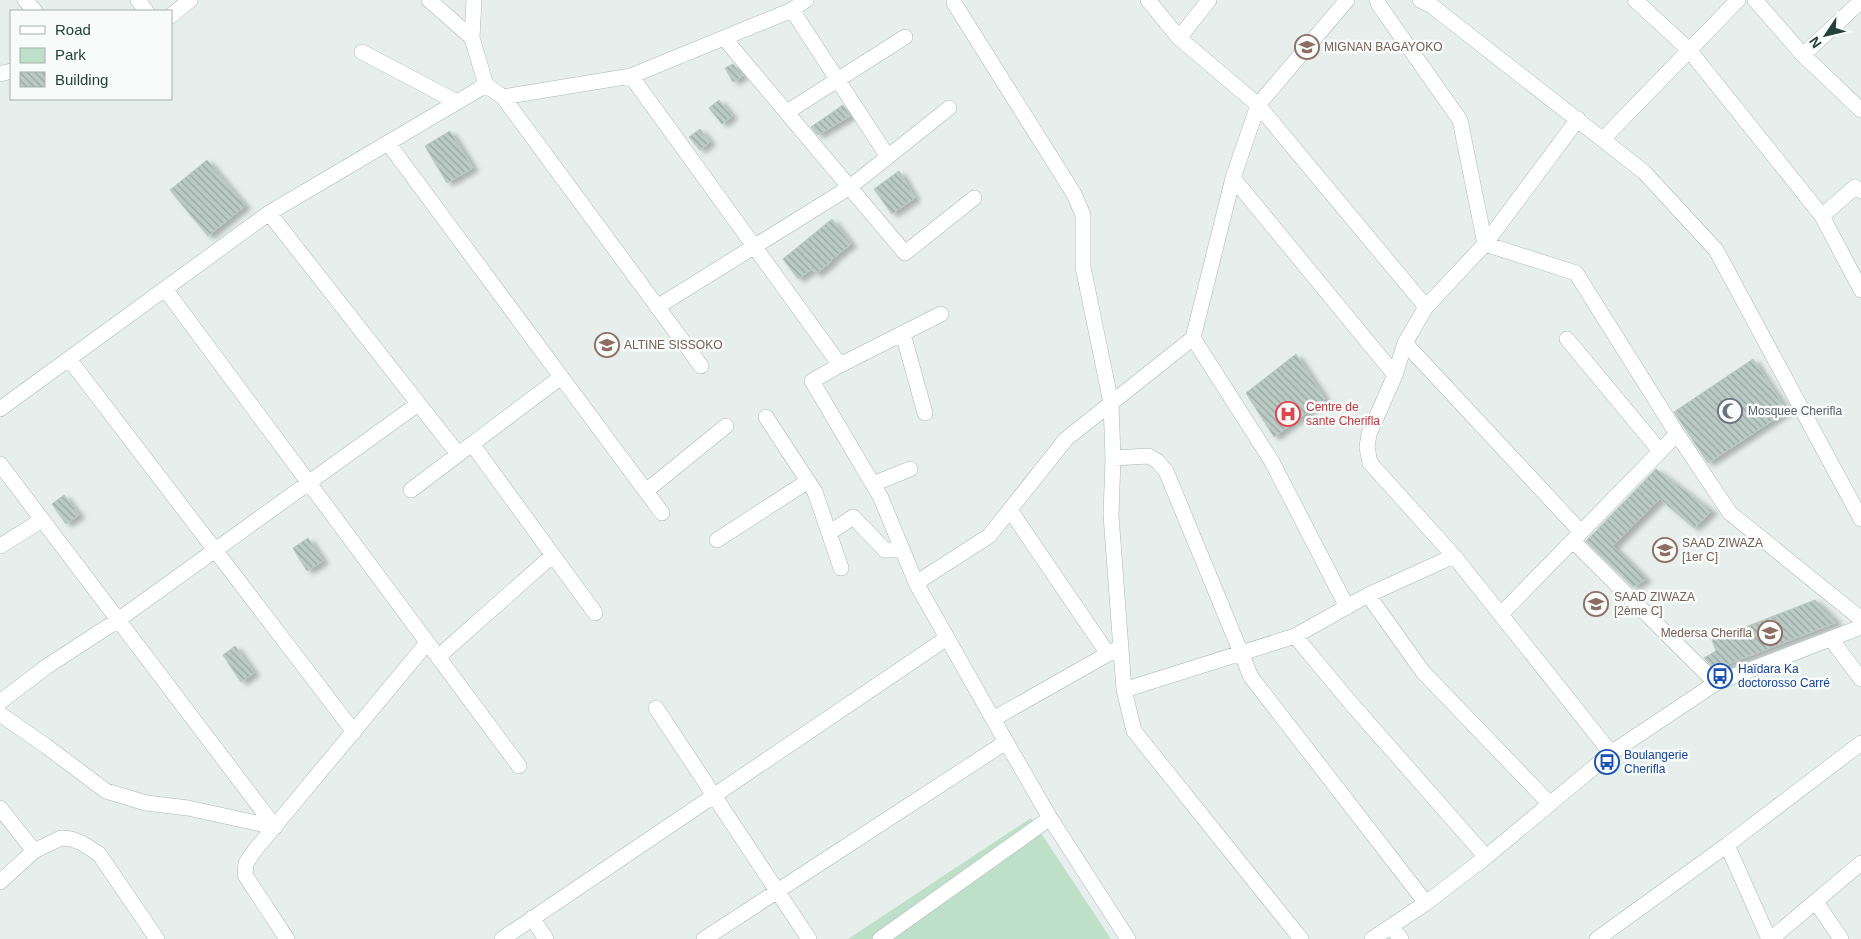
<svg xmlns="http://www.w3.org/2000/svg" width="1861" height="939" font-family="Arial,sans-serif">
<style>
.green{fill:#bfe0c8}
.building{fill:url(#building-back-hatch);stroke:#b8c9c2;filter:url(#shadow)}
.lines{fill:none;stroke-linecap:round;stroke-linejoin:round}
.street-casing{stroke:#a8b8b2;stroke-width:16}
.secondary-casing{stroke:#a4bbb3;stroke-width:16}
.street{stroke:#fff;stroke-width:15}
.secondary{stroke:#fff;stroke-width:15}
.labels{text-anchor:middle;stroke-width:5;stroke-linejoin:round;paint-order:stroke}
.education-label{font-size:12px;fill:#785e54;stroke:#f7fbf9;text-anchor:start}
.health-label{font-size:12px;fill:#be3a42;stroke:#f7fbf9;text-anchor:start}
.worship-label{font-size:12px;fill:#5b616d;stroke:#f7fbf9;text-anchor:start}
.transit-label{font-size:12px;fill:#164399;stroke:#f7fbf9;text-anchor:start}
</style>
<defs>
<pattern id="building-back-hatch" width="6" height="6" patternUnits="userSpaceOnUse" patternTransform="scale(1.25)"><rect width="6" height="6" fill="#bbcac4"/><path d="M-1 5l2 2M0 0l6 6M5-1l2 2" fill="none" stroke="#98a6a0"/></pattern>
<filter id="shadow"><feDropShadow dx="5.5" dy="3" stdDeviation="2.5" flood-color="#0004"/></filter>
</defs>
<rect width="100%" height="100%" fill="#e6efeb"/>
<path class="green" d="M 1031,818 L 1111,939 L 848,939 Z"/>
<path class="building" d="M 733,64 L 743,76 L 733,82 L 725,68 Z
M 719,100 L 732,116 L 722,124 L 709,108 Z
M 843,105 L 850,116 L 818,135 L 811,127 Z
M 700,129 L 710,142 L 700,150 L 689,137 Z
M 450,131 L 473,168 L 447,183 L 425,146 Z
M 207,160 L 245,206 L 208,236 L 170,190 Z
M 899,171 L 915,198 L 892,214 L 874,189 Z
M 832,219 L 851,244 L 831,260 L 832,261 L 816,274 L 812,269 L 798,279 L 783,259 Z
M 1296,354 L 1325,399 L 1274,437 L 1246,393 Z
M 1753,359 L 1787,411 L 1708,463 L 1674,412 Z
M 1656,469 L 1712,511 L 1694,528 L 1660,499 L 1613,546 L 1646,579 L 1633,587 L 1586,541 Z
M 64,495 L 79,515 L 66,524 L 52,504 Z
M 308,538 L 323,561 L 307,571 L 293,548 Z
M 1815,600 L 1837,622 L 1715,669 L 1704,658 L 1716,651 L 1712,640 Z
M 235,646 L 254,673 L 241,682 L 223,655 Z"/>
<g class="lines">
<defs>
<path id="street" d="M 25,0 L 35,11
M 138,0 L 146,11
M 429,0 L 472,38
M 474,0 L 472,38 L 486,85 L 503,97 L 631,76 L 792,10 L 806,0
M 1148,0 L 1179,38 L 1258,105 L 1426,307
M 1377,0 L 1379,5 L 1460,120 L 1485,244 L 1576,273 L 1677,434 L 1730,513 L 1861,619
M 1420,0 L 1432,6 L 1644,172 L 1716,250 L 1861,519
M 1635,0 L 1689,50 L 1822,216 L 1861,290
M 1755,0 L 1803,55 L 1861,110
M 954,3 L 1074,194 L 1083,215 L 1083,267 L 1111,403 L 1113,458 L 1111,515 L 1124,690
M 792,10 L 888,157
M 171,16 L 190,0
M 724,38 L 905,253 L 974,198
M 1179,38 L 1209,0
M 362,52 L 457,102
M 1803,55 L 1861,1
M 0,74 L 11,71
M 631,76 L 840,365
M 503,97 L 701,366
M 787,112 L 905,37
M 1578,119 L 1485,244 L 1426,307 L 1405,343 L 1395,375 L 1369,434 L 1367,447 L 1370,463 L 1454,556 L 1611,753
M 1603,139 L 1738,0
M 388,143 L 662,513
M 1233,178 L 1395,375
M 269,213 L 458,454
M 1822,216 L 1855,187 L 1861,191
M 165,289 L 519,766
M 657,307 L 850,187 L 949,108
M 941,314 L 840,365 L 812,381 L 881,498 L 916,583 L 993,719 L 1050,818 L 1128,939
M 903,334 L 925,413
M 1193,338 L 1271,460 L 1347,607
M 1567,339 L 1660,451
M 1405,343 L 1581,532
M 69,359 L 354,732
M 0,409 L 269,213 L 486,85
M 766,417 L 815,492 L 841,568
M 472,444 L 595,613
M 1113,458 L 1149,456 L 1157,461 L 1166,471 L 1251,677 L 1426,903
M 0,464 L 275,827
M 873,484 L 910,469
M 411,490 L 561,377
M 646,491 L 726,426
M 1010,510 L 1108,654
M 829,533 L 853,517 L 885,550 L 903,550
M 717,540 L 808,481
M 1573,541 L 1716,683
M 0,546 L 42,520
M 916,583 L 989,536 L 1066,439 L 1193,338 L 1233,178 L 1258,105 L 1347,0
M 1368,595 L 1423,672 L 1550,804
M 1501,614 L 1677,434
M 1295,636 L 1349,701 L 1486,857
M 1831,639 L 1861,679
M 438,657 L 553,555
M 0,702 L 46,667 L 118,620 L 418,404
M 656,708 L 809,939
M 0,714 L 46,746 L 106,791 L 146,803 L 188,808 L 275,827
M 993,719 L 1115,650
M 0,808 L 34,851
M 1727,845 L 1769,939
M 0,882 L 34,851 L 61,838 L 71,839 L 82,843 L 99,854 L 157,939
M 1816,902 L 1841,939
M 532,918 L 546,939
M 1391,927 L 1401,939
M 287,939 L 245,875 L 246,863 L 255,850 L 427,643
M 502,939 L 947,638
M 704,939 L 1006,742
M 880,939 L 1050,818
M 1301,939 L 1134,731 L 1124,690 L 1295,636 L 1368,595 L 1454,556
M 1597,939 L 1727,845 L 1861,743
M 1771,939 L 1861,863"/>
<path id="secondary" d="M 1372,939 L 1426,903 L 1486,857 L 1611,753 L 1716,683 L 1861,627"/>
</defs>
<use href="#street" class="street-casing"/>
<use href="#secondary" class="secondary-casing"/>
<use href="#street" class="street"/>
<use href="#secondary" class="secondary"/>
</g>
<defs>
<symbol id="school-ring" viewBox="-11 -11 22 22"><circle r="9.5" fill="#f7fbf9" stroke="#8d6e63" stroke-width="1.5"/><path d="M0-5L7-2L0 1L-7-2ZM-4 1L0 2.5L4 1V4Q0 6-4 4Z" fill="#8d6e63"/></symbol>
<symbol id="mosque-ring" viewBox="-11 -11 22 22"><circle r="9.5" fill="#f7fbf9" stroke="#6b7280" stroke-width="1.5"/><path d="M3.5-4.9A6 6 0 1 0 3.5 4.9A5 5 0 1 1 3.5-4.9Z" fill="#6b7280"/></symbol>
<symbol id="hospital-ring" viewBox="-11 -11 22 22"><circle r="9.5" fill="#f7fbf9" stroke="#e0444e" stroke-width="1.5"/><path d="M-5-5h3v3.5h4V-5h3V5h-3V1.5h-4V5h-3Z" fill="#e0444e"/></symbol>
<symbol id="bus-ring" viewBox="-11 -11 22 22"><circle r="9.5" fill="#f7fbf9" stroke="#1a4fb4" stroke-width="1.5"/><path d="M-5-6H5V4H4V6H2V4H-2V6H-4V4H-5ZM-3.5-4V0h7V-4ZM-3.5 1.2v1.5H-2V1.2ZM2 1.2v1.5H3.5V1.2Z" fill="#1a4fb4"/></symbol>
</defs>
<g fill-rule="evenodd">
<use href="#school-ring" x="1293" y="33" width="28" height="28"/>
<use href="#school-ring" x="593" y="331" width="28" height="28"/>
<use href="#mosque-ring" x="1716" y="397" width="28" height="28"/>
<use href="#hospital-ring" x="1274" y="400" width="28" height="28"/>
<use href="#school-ring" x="1651" y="536" width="28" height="28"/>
<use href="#school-ring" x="1582" y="590" width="28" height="28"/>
<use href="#school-ring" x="1756" y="619" width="28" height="28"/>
<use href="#bus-ring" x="1706" y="662" width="28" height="28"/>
<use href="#bus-ring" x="1593" y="748" width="28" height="28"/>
</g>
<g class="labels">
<g class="education-label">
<text x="1324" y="51">MIGNAN BAGAYOKO</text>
<text x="624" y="349">ALTINE SISSOKO</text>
<text x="1682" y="547">SAAD ZIWAZA<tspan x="1682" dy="14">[1er C]</tspan></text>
<text x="1614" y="601">SAAD ZIWAZA<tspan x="1614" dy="14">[2ème C]</tspan></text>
<text x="1752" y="637" text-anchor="end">Medersa Cherifla</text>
</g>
<g class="health-label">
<text x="1306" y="411">Centre de<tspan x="1306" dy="14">sante Cherifla</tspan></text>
</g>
<g class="worship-label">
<text x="1748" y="415">Mosquee Cherifla</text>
</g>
<g class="transit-label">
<text x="1738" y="673">Haïdara Ka<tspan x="1738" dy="14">doctorosso Carré</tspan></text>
<text x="1624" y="759">Boulangerie<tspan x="1624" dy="14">Cherifla</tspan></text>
</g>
</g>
<rect x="10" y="10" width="162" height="90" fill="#f7fbf9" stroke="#a3b1ad"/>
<rect x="20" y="26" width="25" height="8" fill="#ffffff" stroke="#a3b1ad"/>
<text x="55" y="35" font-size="15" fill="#24423a">Road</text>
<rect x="20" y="48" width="25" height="15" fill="#bfe0c8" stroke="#a3b1ad"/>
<text x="55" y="60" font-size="15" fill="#24423a">Park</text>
<rect x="20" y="72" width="25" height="15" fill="url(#building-back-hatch)" stroke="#a3b1ad"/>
<text x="55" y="85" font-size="15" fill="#24423a">Building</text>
<g transform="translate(1826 35) rotate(235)" stroke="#f7fbf9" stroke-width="4" paint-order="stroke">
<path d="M0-4L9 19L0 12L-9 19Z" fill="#24423a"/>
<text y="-8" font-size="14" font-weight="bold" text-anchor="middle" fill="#24423a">N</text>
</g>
</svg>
